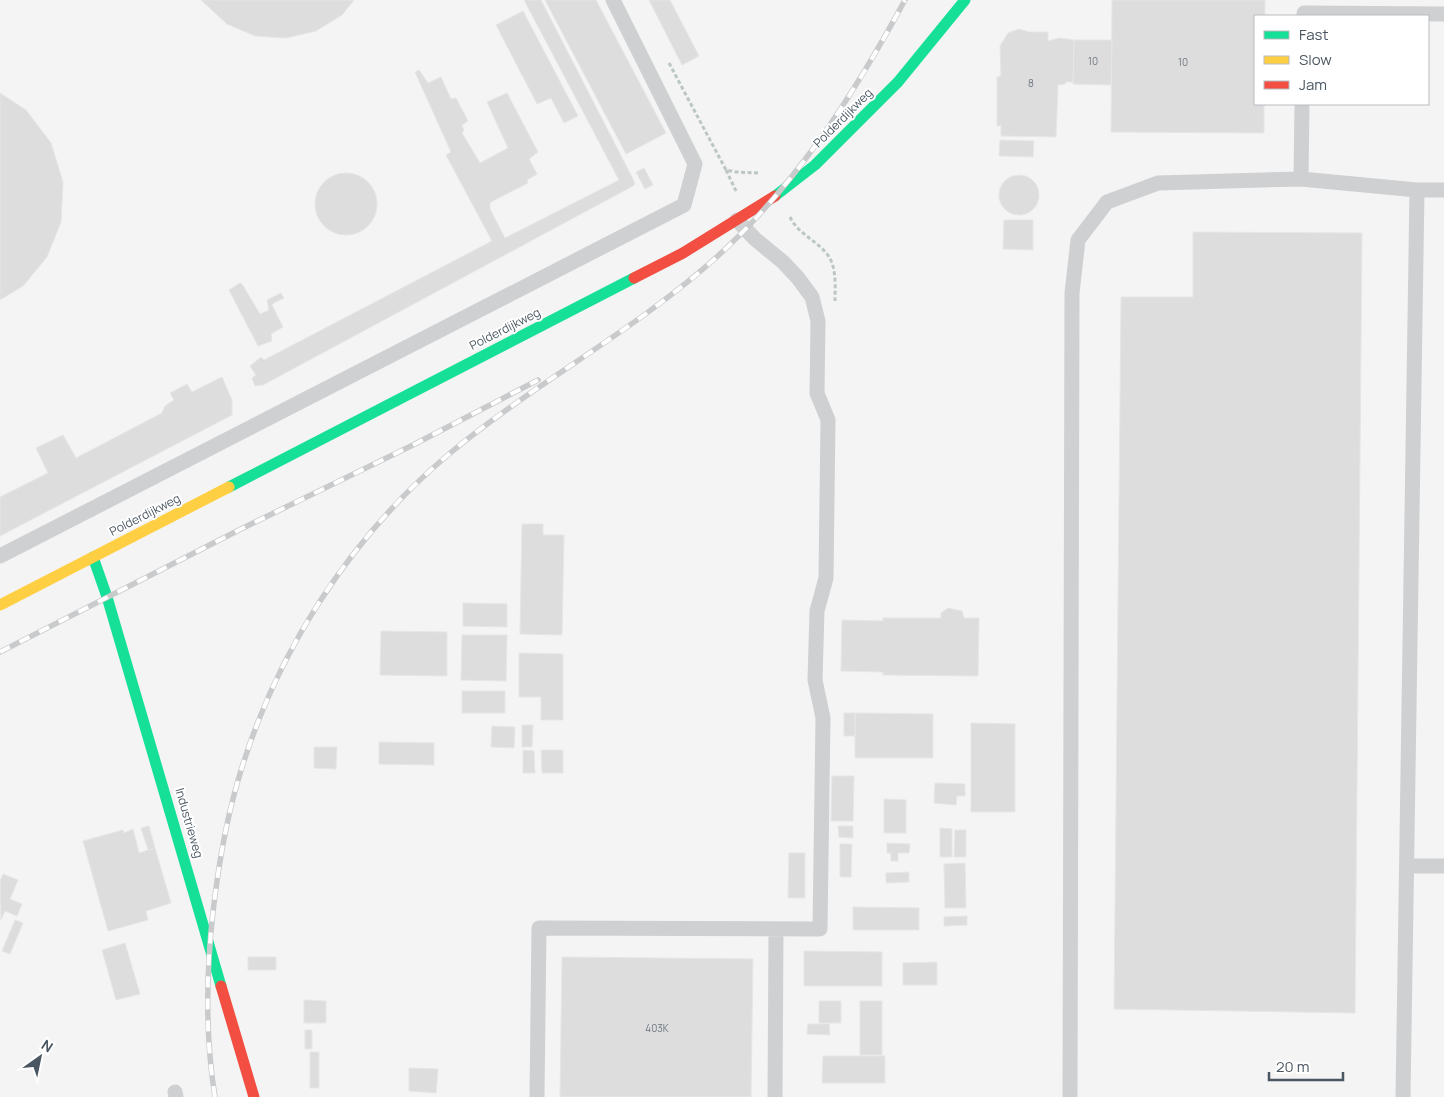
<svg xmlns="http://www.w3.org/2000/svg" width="1444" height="1097" font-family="Manrope,sans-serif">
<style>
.building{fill:#ddddde;stroke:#e5e6e7}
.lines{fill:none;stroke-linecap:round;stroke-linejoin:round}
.path{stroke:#bcc7c4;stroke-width:3;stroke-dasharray:4 2.5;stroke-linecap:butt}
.lane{stroke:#ced0d2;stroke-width:15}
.fast{stroke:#16e098;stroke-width:11}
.slow{stroke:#ffcf43;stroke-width:11}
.jam{stroke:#f24e42;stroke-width:11}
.rail-casing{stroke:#c9cacc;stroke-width:5.5}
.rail{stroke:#fff;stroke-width:4;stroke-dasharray:11;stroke-linecap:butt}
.labels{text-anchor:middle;stroke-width:4;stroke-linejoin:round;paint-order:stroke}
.number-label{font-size:10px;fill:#707881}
.street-label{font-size:12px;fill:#4a5661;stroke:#fff}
</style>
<rect width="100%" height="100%" fill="#f4f4f4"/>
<path class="building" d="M 201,0 L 354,0 L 342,15 L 316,31 L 286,38 L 255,36 L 227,24 Z
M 524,0 L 541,0 L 633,179 L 635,184 L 633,186 L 263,385 L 255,386 L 252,378 L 256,375 L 250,366 L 261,357 L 264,360 L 492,241 L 446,155 L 451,152 L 415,72 L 419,70 L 428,83 L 441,77 L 451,99 L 456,98 L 468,121 L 462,125 L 464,130 L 462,133 L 480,163 L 508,148 L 487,102 L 507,93 L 538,152 L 529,159 L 537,174 L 527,180 L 528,183 L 491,202 L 490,204 L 490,209 L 505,238 L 619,180 Z
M 545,0 L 596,0 L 666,133 L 626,154 Z
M 649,0 L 670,0 L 699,56 L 682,65 Z
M 1112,0 L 1265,0 L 1265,16 L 1255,16 L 1255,104 L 1264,104 L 1264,133 L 1111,132 Z
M 523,11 L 578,116 L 564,123 L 551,98 L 537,104 L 496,25 Z
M 1019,29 L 1029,32 L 1048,32 L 1048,41 L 1059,38 L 1074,40 L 1073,82 L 1066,82 L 1065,84 L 1058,85 L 1056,137 L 1001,136 L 1001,125 L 997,126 L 997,77 L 1001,76 L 1000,46 L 1008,33 Z
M 1074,40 L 1112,40 L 1111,85 L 1073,84 Z
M 0,93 L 26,110 L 51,143 L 63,182 L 61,222 L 47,257 L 23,286 L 0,300 Z
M 1000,140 L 1034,141 L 1033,157 L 999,156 Z
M 644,168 L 653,185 L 645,189 L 636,172 Z
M315 204a31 31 0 1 1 62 0a31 31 0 1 1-62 0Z
M999 195a20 20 0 1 1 40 0a20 20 0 1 1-40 0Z
M 1004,220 L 1033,220 L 1033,250 L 1003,249 Z
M 1193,232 L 1362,233 L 1355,1013 L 1114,1009 L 1121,297 L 1193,297 Z
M 240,283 L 242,284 L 260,314 L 269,310 L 267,300 L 281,293 L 284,298 L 274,303 L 272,305 L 283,327 L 271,334 L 272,341 L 258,346 L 229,290 Z
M 222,377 L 232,400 L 232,415 L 0,536 L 0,497 L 48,473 L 36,448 L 63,435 L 76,458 L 162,413 L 165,406 L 174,400 L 170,393 L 187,384 L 192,392 Z
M 522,524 L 543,524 L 543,535 L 564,535 L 562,635 L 520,634 Z
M 463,603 L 507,604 L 507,627 L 463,626 Z
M 948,608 L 962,611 L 964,618 L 979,618 L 978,676 L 883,675 L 883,672 L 841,671 L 842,620 L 883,621 L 883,618 L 941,618 L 941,613 Z
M 381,631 L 447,632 L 447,676 L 380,675 Z
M 462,635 L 507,635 L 506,681 L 461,680 Z
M 519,653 L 563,654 L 563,720 L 541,720 L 541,697 L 519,697 Z
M 462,691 L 505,691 L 505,713 L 462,713 Z
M 844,713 L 855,713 L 855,736 L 844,736 Z
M 855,713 L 933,714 L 933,758 L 855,758 Z
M 971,723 L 1015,724 L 1015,812 L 971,812 Z
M 522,725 L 533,725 L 532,747 L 522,747 Z
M 492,726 L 515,727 L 514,748 L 491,747 Z
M 379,742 L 434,743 L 434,765 L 379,764 Z
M 314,747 L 337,747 L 336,769 L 314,768 Z
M 523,750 L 534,751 L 535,773 L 523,773 Z
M 541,750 L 563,750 L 563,773 L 542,773 Z
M 832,776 L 854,776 L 853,821 L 831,821 Z
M 935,783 L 965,784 L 965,796 L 957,796 L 956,805 L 934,803 Z
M 884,799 L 906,800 L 906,833 L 884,833 Z
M 149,826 L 155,848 L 148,850 L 141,828 Z
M 838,826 L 853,826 L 853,838 L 839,837 Z
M 940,828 L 952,829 L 952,857 L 940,857 Z
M 133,829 L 139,853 L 155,848 L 171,903 L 146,911 L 148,920 L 108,931 L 83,841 L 123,830 L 124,833 Z
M 955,830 L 966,830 L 966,857 L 954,857 Z
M 887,843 L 910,844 L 909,853 L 898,853 L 898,861 L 891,861 L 891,853 L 887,853 Z
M 840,844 L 852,844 L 851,877 L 840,877 Z
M 789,853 L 805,853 L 805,898 L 788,898 Z
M 965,863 L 966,908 L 945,908 L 944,864 Z
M 909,872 L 909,882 L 886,883 L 886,873 Z
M 3,874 L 18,880 L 10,899 L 22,904 L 17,916 L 5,911 L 1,920 L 0,881 Z
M 853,907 L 919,908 L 919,930 L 853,930 Z
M 967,916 L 967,925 L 944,926 L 944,917 Z
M 15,920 L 23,923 L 10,954 L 2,951 Z
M 125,943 L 140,994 L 116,1000 L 102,950 Z
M 804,951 L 882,952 L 882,986 L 804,986 Z
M 248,957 L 276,957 L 276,970 L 248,970 Z
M 562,957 L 753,959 L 751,1097 L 560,1097 Z
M 937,962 L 937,985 L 903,985 L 903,963 Z
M 304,1000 L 326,1001 L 326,1023 L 304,1023 Z
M 819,1001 L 841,1001 L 841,1023 L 819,1023 Z
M 860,1001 L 882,1001 L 882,1055 L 860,1055 Z
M 808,1024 L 829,1024 L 830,1035 L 807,1034 Z
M 305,1030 L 312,1030 L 312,1049 L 305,1049 Z
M 310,1052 L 319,1052 L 319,1088 L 310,1088 Z
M 823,1056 L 885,1056 L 885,1083 L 822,1083 Z
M 409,1068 L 438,1069 L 436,1093 L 409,1091 Z"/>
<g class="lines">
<path class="path" d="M 669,63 L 726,170 L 736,172 L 760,173
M 726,170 L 736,191
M 790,217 C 798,234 816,240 827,254 C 837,267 835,285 835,301"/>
<path class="lane" d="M 1304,13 L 1444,14
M 1301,179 L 1417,190 L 1444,190
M 0,556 L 684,205 L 695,164 L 613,0
M 1407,866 L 1444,866
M 175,1092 L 176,1097
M 537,1097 L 539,928 L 820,929 L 823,718 L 815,680 L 817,611 L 826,578 L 828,420 L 817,393 L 818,321 L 812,297 L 798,278 L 783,262 L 755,239 L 737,220
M 775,1097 L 776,930
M 1070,1097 L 1072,293 L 1078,240 L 1107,202 L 1158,183 L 1301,179 L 1302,104
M 1403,1097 L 1417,190"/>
<path class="fast" d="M 775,196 L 815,165 L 898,82 L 965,0
M 229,487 L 634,278
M 93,557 L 107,597 L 221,986"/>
<path class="slow" d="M 0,605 L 229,487"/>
<path class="jam" d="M 634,278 L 683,253 L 775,196
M 221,986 L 254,1097"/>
<defs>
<path id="rail" d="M 0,652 L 241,529 L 415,444 L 538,380
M 215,1097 C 205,1035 206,974 213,912 C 218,869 225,826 237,784 C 273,657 348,539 449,454 C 535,382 637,330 720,254 C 799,181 854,94 905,0"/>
</defs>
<use href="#rail" class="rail-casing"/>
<use href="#rail" class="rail"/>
</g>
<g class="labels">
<g class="number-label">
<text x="1093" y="65">10</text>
<text x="1183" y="66">10</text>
<text x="1031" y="87">8</text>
<text x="657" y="1032">403K</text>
</g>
<g class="street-label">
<text transform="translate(843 118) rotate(-45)" y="4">Polderdijkweg</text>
<text transform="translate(505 329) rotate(-27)" y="4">Polderdijkweg</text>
<text transform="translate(145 515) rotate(-27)" y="4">Polderdijkweg</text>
<text transform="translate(189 823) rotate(74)" y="4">Industrieweg</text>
</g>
</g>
<rect x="1254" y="15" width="175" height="90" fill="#ffffff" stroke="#b7bbc0"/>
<rect x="1264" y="31" width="25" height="8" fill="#16e098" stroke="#b7bbc0"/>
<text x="1299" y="40" font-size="15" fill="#4a5661">Fast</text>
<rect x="1264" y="56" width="25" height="8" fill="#ffcf43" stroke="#b7bbc0"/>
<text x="1299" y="65" font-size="15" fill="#4a5661">Slow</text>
<rect x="1264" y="81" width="25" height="8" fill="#f24e42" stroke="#b7bbc0"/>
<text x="1299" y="90" font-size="15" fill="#4a5661">Jam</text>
<g transform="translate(40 1057) rotate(33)" stroke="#ffffff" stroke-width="4" paint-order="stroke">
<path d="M0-4L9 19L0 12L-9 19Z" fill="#4a5661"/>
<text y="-8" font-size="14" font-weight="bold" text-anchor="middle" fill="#4a5661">N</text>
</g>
<path d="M1269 1072v8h74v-8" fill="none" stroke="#4a5661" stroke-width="2.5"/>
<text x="1276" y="1072" font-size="15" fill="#4a5661" stroke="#ffffff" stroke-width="4" paint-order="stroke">20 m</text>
</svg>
